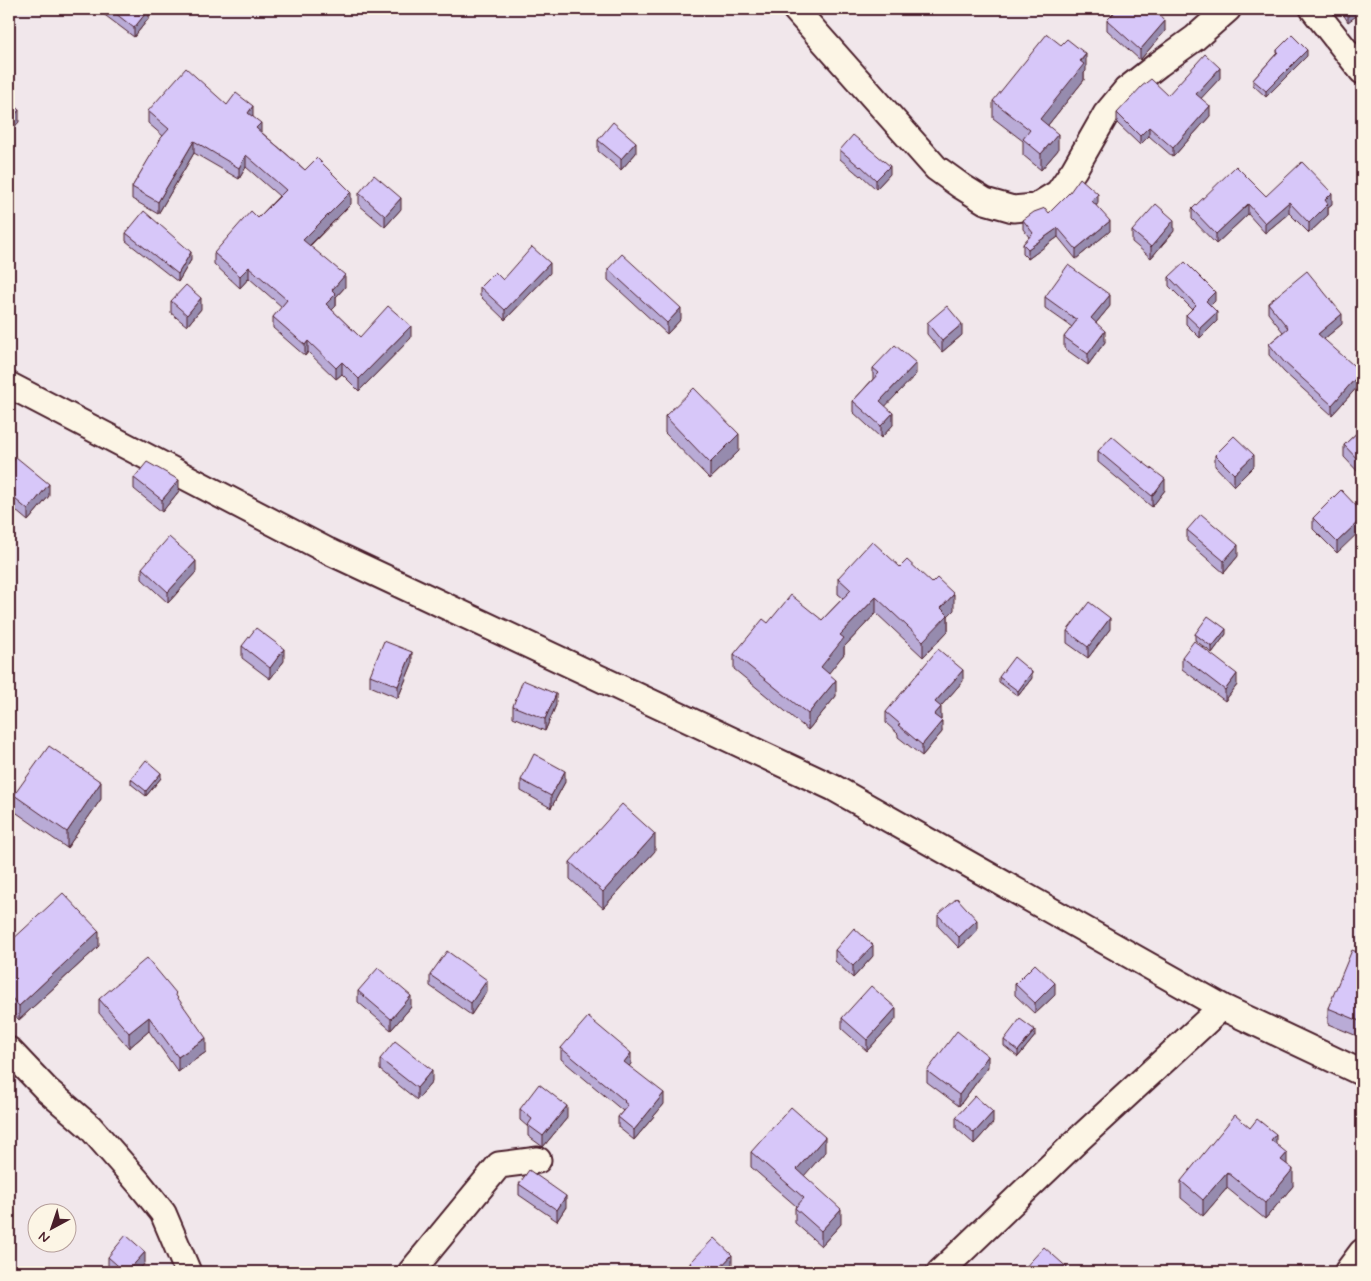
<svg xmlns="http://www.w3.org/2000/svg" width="1371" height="1281" font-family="Mynerve,sans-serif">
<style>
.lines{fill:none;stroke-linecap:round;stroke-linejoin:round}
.minor-casing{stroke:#4a1f2b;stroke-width:29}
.minor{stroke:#fcf5e5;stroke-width:25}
.wall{fill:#b9abd6;stroke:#4a1f2b}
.shaded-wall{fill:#968bae;stroke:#4a1f2b}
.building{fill:#d7c7f9;stroke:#4a1f2b}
</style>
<rect width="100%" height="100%" fill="#f1e7eb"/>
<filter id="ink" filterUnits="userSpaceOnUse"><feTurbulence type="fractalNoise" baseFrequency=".02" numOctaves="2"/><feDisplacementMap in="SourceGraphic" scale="10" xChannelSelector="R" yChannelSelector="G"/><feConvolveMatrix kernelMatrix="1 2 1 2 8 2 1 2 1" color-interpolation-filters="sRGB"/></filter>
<g filter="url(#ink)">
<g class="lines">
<defs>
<path id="minor" d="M 795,9 L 936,168 L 961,186 L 985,201 L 1013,209 L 1035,207 L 1058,193 L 1074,170 L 1106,114 L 1126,90 L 1159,64 L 1195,38 L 1228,9
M 1313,9 L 1362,71
M 9,385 L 328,551 L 834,788 L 1222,1007 L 1362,1073
M 9,1050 L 47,1090 L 90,1127 L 139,1183 L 163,1213 L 188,1272
M 411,1272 L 499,1165 L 538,1160
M 940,1272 L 1079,1139 L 1222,1007
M 1347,1272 L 1362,1252"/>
</defs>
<use href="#minor" class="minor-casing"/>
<use href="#minor" class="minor"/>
</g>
<path class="wall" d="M 98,9 L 149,9 L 149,18 L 134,37 L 98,10 Z
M 1108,9 L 1154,9 L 1165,31 L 1140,60 L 1107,30 L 1107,20 L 1113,14 Z
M 1340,9 L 1362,9 L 1348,22 Z
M 1277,50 L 1307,56 L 1266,97 L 1253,85 L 1253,80 L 1277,53 Z
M 1086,71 L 1084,73 L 1084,80 L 1048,125 L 1058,150 L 1041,170 L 1023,155 L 1023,141 L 993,118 L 993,101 Z
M 1220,78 L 1201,98 L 1210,116 L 1173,157 L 1149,136 L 1140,145 L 1117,123 L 1117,113 Z
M 227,105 L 253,117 L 261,132 L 305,170 L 351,204 L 310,246 L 345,287 L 336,297 L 336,306 L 332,310 L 360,337 L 411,338 L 359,391 L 342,374 L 336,379 L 308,352 L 305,356 L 273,328 L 273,317 L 282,307 L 249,278 L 240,288 L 214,264 L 214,253 L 258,218 L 279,196 L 246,167 L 239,179 L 194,153 L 158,214 L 132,199 L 132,187 L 163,136 L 148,123 L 148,111 Z
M 598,140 L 636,153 L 621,170 L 598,151 Z
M 840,150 L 890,174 L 876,189 L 861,175 L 860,176 L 840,159 Z
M 359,193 L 401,209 L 385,227 L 359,205 Z
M 1266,196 L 1332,204 L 1328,207 L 1328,215 L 1309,233 L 1289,213 L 1265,233 L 1248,214 L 1216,244 L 1192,219 L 1192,209 Z
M 1098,203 L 1096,206 L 1110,231 L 1076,259 L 1058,237 L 1028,259 L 1023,254 L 1023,244 L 1029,237 L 1023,229 L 1023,220 L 1049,213 Z
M 1132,231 L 1174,231 L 1151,258 L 1132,242 Z
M 126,233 L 191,260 L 178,282 L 126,241 Z
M 608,269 L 681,319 L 667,334 L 608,280 Z
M 550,273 L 505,320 L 480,296 L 480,287 L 503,280 Z
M 1169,277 L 1215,301 L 1210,305 L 1217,321 L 1200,338 L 1186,324 L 1186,315 L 1192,309 L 1169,286 Z
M 1045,297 L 1110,306 L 1096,323 L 1105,342 L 1088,365 L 1064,348 L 1064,337 L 1072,327 L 1045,308 Z
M 171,301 L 201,309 L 187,326 L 171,313 Z
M 1268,303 L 1342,324 L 1324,339 L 1361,383 L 1332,415 L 1284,372 L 1269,355 L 1269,344 L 1283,332 L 1268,313 Z
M 927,323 L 962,335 L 942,352 L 927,334 Z
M 873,368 L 916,374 L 885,406 L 893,425 L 881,438 L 853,412 L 853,401 L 873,379 Z
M 665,416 L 739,451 L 710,479 L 665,433 Z
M 1362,428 L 1361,475 L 1344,457 L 1344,445 Z
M 1098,451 L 1165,490 L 1152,507 L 1098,462 Z
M 1215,455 L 1254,466 L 1234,486 L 1215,466 Z
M 9,467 L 49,496 L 28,521 L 9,505 Z
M 134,478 L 179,491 L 162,512 L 134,489 Z
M 1362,512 L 1337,553 L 1313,529 L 1313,518 Z
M 1187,530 L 1238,556 L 1224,573 L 1187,541 Z
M 900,567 L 954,610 L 948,616 L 948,631 L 923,657 L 876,613 L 844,647 L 844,654 L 828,673 L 836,696 L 808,730 L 734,669 L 734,654 L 768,623 L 822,620 L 843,598 L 838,594 L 838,578 Z
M 142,568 L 196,572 L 168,603 L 142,579 Z
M 1110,629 L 1088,658 L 1067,643 L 1067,631 Z
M 1195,634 L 1226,634 L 1212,653 L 1195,640 Z
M 242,646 L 284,661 L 270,679 L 242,658 Z
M 1182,657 L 1237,685 L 1225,701 L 1182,669 Z
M 412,664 L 398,698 L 370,686 L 370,675 Z
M 999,677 L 1032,678 L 1018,696 L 999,682 Z
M 963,681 L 940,707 L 941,719 L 940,720 L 942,732 L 922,756 L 898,737 L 898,734 L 886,723 L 886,712 Z
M 556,705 L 545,731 L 513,717 L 513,706 Z
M 161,778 L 146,796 L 131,784 L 131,779 Z
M 521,780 L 565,782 L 551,808 L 521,791 Z
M 14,795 L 101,799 L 67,848 L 14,811 Z
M 655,851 L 603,908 L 570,879 L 570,862 Z
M 938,915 L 977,931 L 959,948 L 938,926 Z
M 9,941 L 10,942 L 99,946 L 19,1020 L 9,1009 Z
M 835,950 L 873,956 L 853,978 L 835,961 Z
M 1362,954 L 1362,1038 L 1328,1024 L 1328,1008 Z
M 430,975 L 487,991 L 471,1015 L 430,986 Z
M 1015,984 L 1055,995 L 1035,1014 L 1015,995 Z
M 358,991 L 411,1007 L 391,1030 L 358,1002 Z
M 176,996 L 206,1052 L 178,1072 L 149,1031 L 129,1048 L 99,1013 L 99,999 Z
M 842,1018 L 896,1019 L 867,1051 L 842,1029 Z
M 1035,1036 L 1018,1057 L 1004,1046 L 1004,1040 Z
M 561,1048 L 631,1064 L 629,1066 L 664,1104 L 634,1140 L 618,1127 L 618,1117 L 623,1111 L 561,1059 Z
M 380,1059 L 432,1082 L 417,1100 L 380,1070 Z
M 988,1067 L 959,1106 L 927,1082 L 927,1071 Z
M 520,1109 L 567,1118 L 543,1147 L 528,1136 L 528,1127 L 520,1120 Z
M 956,1117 L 993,1123 L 974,1144 L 956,1128 Z
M 1250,1128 L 1276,1143 L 1287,1165 L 1293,1186 L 1265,1219 L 1227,1188 L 1203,1216 L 1181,1198 L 1181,1181 Z
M 751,1152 L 825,1152 L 804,1175 L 841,1224 L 821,1246 L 795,1223 L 795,1208 L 796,1206 L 751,1167 Z
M 519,1184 L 566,1207 L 557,1221 L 519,1195 Z
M 108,1257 L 145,1263 L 137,1272 L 113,1272 L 108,1268 Z
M 690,1263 L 732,1267 L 727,1272 L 690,1272 Z"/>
<path class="shaded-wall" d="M 149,9 L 149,18 L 134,37 L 134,28 Z
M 1351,9 L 1362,9 L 1362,12 L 1348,22 L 1348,11 Z
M 1165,21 L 1165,31 L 1140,60 L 1140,50 Z
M 1307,50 L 1307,56 L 1266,97 L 1266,91 Z
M 1086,54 L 1086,71 L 1084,73 L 1084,80 L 1040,135 L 1040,119 Z
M 1220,68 L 1220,78 L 1196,104 L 1196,94 Z
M 253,106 L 253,118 L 248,113 Z
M 1210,106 L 1210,116 L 1173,157 L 1173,148 Z
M 19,110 L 19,122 L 9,133 L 9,122 Z
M 261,123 L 261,134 L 256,128 Z
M 1149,127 L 1149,136 L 1140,145 L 1140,136 Z
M 1058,134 L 1058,150 L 1041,170 L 1041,154 Z
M 194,141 L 194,153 L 158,214 L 158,202 Z
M 636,142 L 636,153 L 621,170 L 621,159 Z
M 246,155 L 246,167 L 239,179 L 239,168 Z
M 890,166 L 890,174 L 876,189 L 876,180 Z
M 351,192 L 351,204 L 303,252 L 303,240 Z
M 1332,193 L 1332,204 L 1328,207 L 1328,215 L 1309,233 L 1309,223 L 1325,200 Z
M 1098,194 L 1098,203 L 1092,211 L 1092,201 Z
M 401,198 L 401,209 L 385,227 L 385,216 Z
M 1289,202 L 1289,213 L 1265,233 L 1265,223 Z
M 1248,204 L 1248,214 L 1216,244 L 1216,234 Z
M 1174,220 L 1174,231 L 1151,258 L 1151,247 Z
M 1110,221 L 1110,231 L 1076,259 L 1076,249 Z
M 1058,228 L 1058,237 L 1028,259 L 1028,249 Z
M 191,252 L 191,260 L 178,282 L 178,274 Z
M 550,263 L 550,273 L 505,320 L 505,310 Z
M 249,267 L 249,278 L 240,288 L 240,276 Z
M 345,275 L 345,287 L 336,297 L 336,306 L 326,316 L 326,304 L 332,290 Z
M 1215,292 L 1215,301 L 1206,310 L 1206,301 Z
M 1110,295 L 1110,306 L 1091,329 L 1091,318 Z
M 201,298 L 201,309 L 187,326 L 187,315 Z
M 681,308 L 681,319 L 667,334 L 667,323 Z
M 1217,312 L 1217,321 L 1200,338 L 1200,328 Z
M 1342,314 L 1342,324 L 1318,344 L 1318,334 Z
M 962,324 L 962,335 L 942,352 L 942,341 Z
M 411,326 L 411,338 L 359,391 L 359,379 Z
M 1105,331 L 1105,342 L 1088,365 L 1088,354 Z
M 308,341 L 308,352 L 305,356 L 305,345 Z
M 342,362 L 342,374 L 336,379 L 336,368 Z
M 916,363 L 916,374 L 880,412 L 880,401 Z
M 1361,372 L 1361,383 L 1332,415 L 1332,405 Z
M 893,413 L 893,425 L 881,438 L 881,426 Z
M 739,434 L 739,451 L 710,479 L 710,463 Z
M 1254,455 L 1254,466 L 1234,486 L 1234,474 Z
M 1362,462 L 1362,474 L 1361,475 L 1361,463 Z
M 1165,479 L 1165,490 L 1152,507 L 1152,496 Z
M 179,480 L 179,491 L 162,512 L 162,500 Z
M 49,484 L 49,496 L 28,521 L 28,510 Z
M 1362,518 L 1362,529 L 1337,553 L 1337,542 Z
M 1238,545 L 1238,556 L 1224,573 L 1224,561 Z
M 196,561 L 196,572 L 168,603 L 168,592 Z
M 954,594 L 954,610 L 948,616 L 948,631 L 923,657 L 923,641 L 941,608 Z
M 876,597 L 876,613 L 844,647 L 844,654 L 821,683 L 821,667 L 840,635 Z
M 1110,618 L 1110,629 L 1088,658 L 1088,647 Z
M 1226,629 L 1226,634 L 1212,653 L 1212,647 Z
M 284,649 L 284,661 L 270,679 L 270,668 Z
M 412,652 L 412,664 L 398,698 L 398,686 Z
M 963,670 L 963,681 L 935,713 L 935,702 Z
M 1032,672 L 1032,678 L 1018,696 L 1018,691 Z
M 1237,674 L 1237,685 L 1225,701 L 1225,690 Z
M 836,680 L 836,696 L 808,730 L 808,714 Z
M 556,694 L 556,705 L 545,731 L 545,719 Z
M 941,707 L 941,719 L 934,726 L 934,715 Z
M 942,721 L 942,732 L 922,756 L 922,745 Z
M 565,771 L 565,782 L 551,808 L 551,796 Z
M 161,773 L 161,778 L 146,796 L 146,791 Z
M 101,782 L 101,799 L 67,848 L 67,832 Z
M 655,834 L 655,851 L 603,908 L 603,892 Z
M 977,920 L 977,931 L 959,948 L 959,937 Z
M 99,931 L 99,946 L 19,1020 L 19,1006 Z
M 873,945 L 873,956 L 853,978 L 853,966 Z
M 487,980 L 487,991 L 471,1015 L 471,1003 Z
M 1055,983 L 1055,995 L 1035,1014 L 1035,1003 Z
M 411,996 L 411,1007 L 391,1030 L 391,1019 Z
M 896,1008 L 896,1019 L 867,1051 L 867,1040 Z
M 149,1017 L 149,1031 L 129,1048 L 129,1033 Z
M 1035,1030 L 1035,1036 L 1018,1057 L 1018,1051 Z
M 206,1038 L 206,1052 L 178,1072 L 178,1057 Z
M 631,1053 L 631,1064 L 624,1072 L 624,1062 Z
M 988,1056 L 988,1067 L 959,1106 L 959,1095 Z
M 432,1070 L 432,1082 L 417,1100 L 417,1088 Z
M 664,1093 L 664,1104 L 634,1140 L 634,1130 Z
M 567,1106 L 567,1118 L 543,1147 L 543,1136 Z
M 993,1112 L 993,1123 L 974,1144 L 974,1133 Z
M 1276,1134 L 1276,1151 L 1271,1140 Z
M 825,1137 L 825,1152 L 797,1184 L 797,1169 Z
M 1287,1153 L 1287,1169 L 1281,1160 Z
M 1293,1169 L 1293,1186 L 1265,1219 L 1265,1203 Z
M 1227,1172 L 1227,1188 L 1203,1216 L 1203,1200 Z
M 566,1196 L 566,1207 L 557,1221 L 557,1210 Z
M 841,1209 L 841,1224 L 821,1246 L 821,1231 Z
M 145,1252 L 145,1263 L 137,1272 L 127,1272 Z
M 732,1255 L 732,1267 L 727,1272 L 716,1272 Z"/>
<path class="building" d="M 110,9 L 149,9 L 134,28 Z
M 1118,9 L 1154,9 L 1165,21 L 1140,50 L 1107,20 Z
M 1047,34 L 1061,45 L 1067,39 L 1086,54 L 1080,61 L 1084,64 L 1040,119 L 1058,134 L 1041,154 L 1023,139 L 1030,130 L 993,101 Z
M 1292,35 L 1307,50 L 1266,91 L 1253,80 L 1278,52 L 1277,50 Z
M 1205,54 L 1220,68 L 1196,94 L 1210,106 L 1173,148 L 1149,127 L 1140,136 L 1117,113 L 1142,86 L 1151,79 L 1168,95 Z
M 186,68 L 227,105 L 236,93 L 253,106 L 248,113 L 261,123 L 256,128 L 305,170 L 317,158 L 351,192 L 303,240 L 345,275 L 332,290 L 336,294 L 326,304 L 360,337 L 388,306 L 411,326 L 359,379 L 342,362 L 336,368 L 308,341 L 305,345 L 273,317 L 287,300 L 249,267 L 240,276 L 214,253 L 251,211 L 258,218 L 286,190 L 246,155 L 239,168 L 194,141 L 158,202 L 132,187 L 161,138 L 169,129 L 148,111 Z
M 9,102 L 19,110 L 9,122 Z
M 613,122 L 636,142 L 621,159 L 598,140 Z
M 853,135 L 890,166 L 876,180 L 861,166 L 860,167 L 840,150 Z
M 1302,162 L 1332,193 L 1325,200 L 1328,204 L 1309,223 L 1289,202 L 1265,223 L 1248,204 L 1216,234 L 1192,209 L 1236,166 L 1266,196 Z
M 374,175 L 401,198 L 385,216 L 359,193 Z
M 1080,178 L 1098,194 L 1092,201 L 1110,221 L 1076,249 L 1058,228 L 1028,249 L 1023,244 L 1033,233 L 1023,220 L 1034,212 L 1045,208 L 1049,213 L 1070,192 Z
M 1156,204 L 1174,220 L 1151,247 L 1132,231 Z
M 144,211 L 191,252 L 178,274 L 126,233 Z
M 532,247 L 550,263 L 505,310 L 480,287 L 495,272 L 503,280 Z
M 622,254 L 681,308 L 667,323 L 608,269 Z
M 1185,262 L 1215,292 L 1206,301 L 1217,312 L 1200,328 L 1186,315 L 1196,305 L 1169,277 Z
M 1068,265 L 1110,295 L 1091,318 L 1105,331 L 1088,354 L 1064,337 L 1077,320 L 1045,297 Z
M 1307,271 L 1342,314 L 1318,334 L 1361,372 L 1332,405 L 1284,362 L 1269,344 L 1288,328 L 1268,303 Z
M 186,285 L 201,298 L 187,315 L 171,301 Z
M 947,306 L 962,324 L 942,341 L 927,323 Z
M 895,345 L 916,363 L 880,401 L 893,413 L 881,426 L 853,401 L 879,373 L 873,368 Z
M 694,388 L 739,434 L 710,463 L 665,416 Z
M 1362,428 L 1362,462 L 1361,463 L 1344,445 Z
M 1112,436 L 1140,460 L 1165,479 L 1152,496 L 1098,451 Z
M 1234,436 L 1254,455 L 1234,474 L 1215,455 Z
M 16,457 L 49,484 L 28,510 L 9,494 L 9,467 Z
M 147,462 L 179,480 L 162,500 L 134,478 Z
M 1341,490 L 1362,512 L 1362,518 L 1337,542 L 1313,518 Z
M 1201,514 L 1238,545 L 1224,561 L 1187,530 Z
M 169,537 L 196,561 L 168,592 L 142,568 Z
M 872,541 L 900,567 L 907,560 L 932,583 L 937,578 L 954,594 L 941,608 L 948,615 L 923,641 L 876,597 L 840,635 L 844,638 L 821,667 L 836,680 L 808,714 L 734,654 L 763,619 L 768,623 L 791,595 L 822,620 L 851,590 L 838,578 Z
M 1089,602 L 1110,618 L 1088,647 L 1067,631 Z
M 1208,616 L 1226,629 L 1212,647 L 1195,634 Z
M 256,628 L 284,649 L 270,668 L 242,646 Z
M 384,641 L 412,652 L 398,686 L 370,675 Z
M 1194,641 L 1237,674 L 1225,690 L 1182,657 Z
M 938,649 L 963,670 L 935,702 L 941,707 L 934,715 L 942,721 L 922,745 L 898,725 L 900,724 L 886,712 Z
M 1014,657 L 1032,672 L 1018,691 L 999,677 Z
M 523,680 L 556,694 L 545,719 L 513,706 Z
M 49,746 L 101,782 L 67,832 L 14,795 Z
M 534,754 L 565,771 L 551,796 L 521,780 Z
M 146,760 L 161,773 L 146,791 L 131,779 Z
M 622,804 L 655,834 L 603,892 L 570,862 Z
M 63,893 L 99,931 L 19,1006 L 9,995 L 9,941 L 10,942 Z
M 957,898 L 977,920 L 959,937 L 938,915 Z
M 854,928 L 873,945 L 853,966 L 835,950 Z
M 1352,950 L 1362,954 L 1362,1022 L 1328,1008 Z
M 447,951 L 487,980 L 471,1003 L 430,975 Z
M 147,958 L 176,993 L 175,994 L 206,1038 L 178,1057 L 149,1017 L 129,1033 L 99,999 Z
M 1035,964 L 1055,983 L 1035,1003 L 1015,984 Z
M 378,968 L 411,996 L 391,1019 L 358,991 Z
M 871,986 L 896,1008 L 867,1040 L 842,1018 Z
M 588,1017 L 631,1053 L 624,1062 L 664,1093 L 634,1130 L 618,1117 L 628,1105 L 624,1102 L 625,1101 L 561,1048 Z
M 1020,1019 L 1035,1030 L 1018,1051 L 1004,1040 Z
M 957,1031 L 988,1056 L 959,1095 L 927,1071 Z
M 395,1041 L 432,1070 L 417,1088 L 380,1059 Z
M 539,1084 L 567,1106 L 543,1136 L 528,1125 L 532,1119 L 520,1109 Z
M 975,1096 L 993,1112 L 974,1133 L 956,1117 Z
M 791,1107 L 825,1137 L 797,1169 L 841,1209 L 821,1231 L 795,1208 L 804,1198 L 751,1152 Z
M 1235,1115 L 1250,1128 L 1257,1119 L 1276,1134 L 1271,1140 L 1287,1153 L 1281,1160 L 1293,1169 L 1265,1203 L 1227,1172 L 1203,1200 L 1181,1181 Z
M 529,1170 L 566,1196 L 557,1210 L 519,1184 Z
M 126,1235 L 145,1252 L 127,1272 L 125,1272 L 108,1257 Z
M 714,1238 L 732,1255 L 716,1272 L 700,1272 L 690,1263 Z
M 1044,1247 L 1071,1271 L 1070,1272 L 1021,1272 Z"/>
</g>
<rect width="1371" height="1281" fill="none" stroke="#fcf5e5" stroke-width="30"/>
<rect x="15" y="15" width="1341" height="1251" fill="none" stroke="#4a1f2b" stroke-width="2" filter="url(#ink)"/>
<g transform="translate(52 1228) rotate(220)"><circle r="24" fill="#fcf5e5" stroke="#b59f9b"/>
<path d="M0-4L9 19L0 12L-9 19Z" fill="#4a1f2b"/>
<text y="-8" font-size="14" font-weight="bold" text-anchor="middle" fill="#4a1f2b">N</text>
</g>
</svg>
